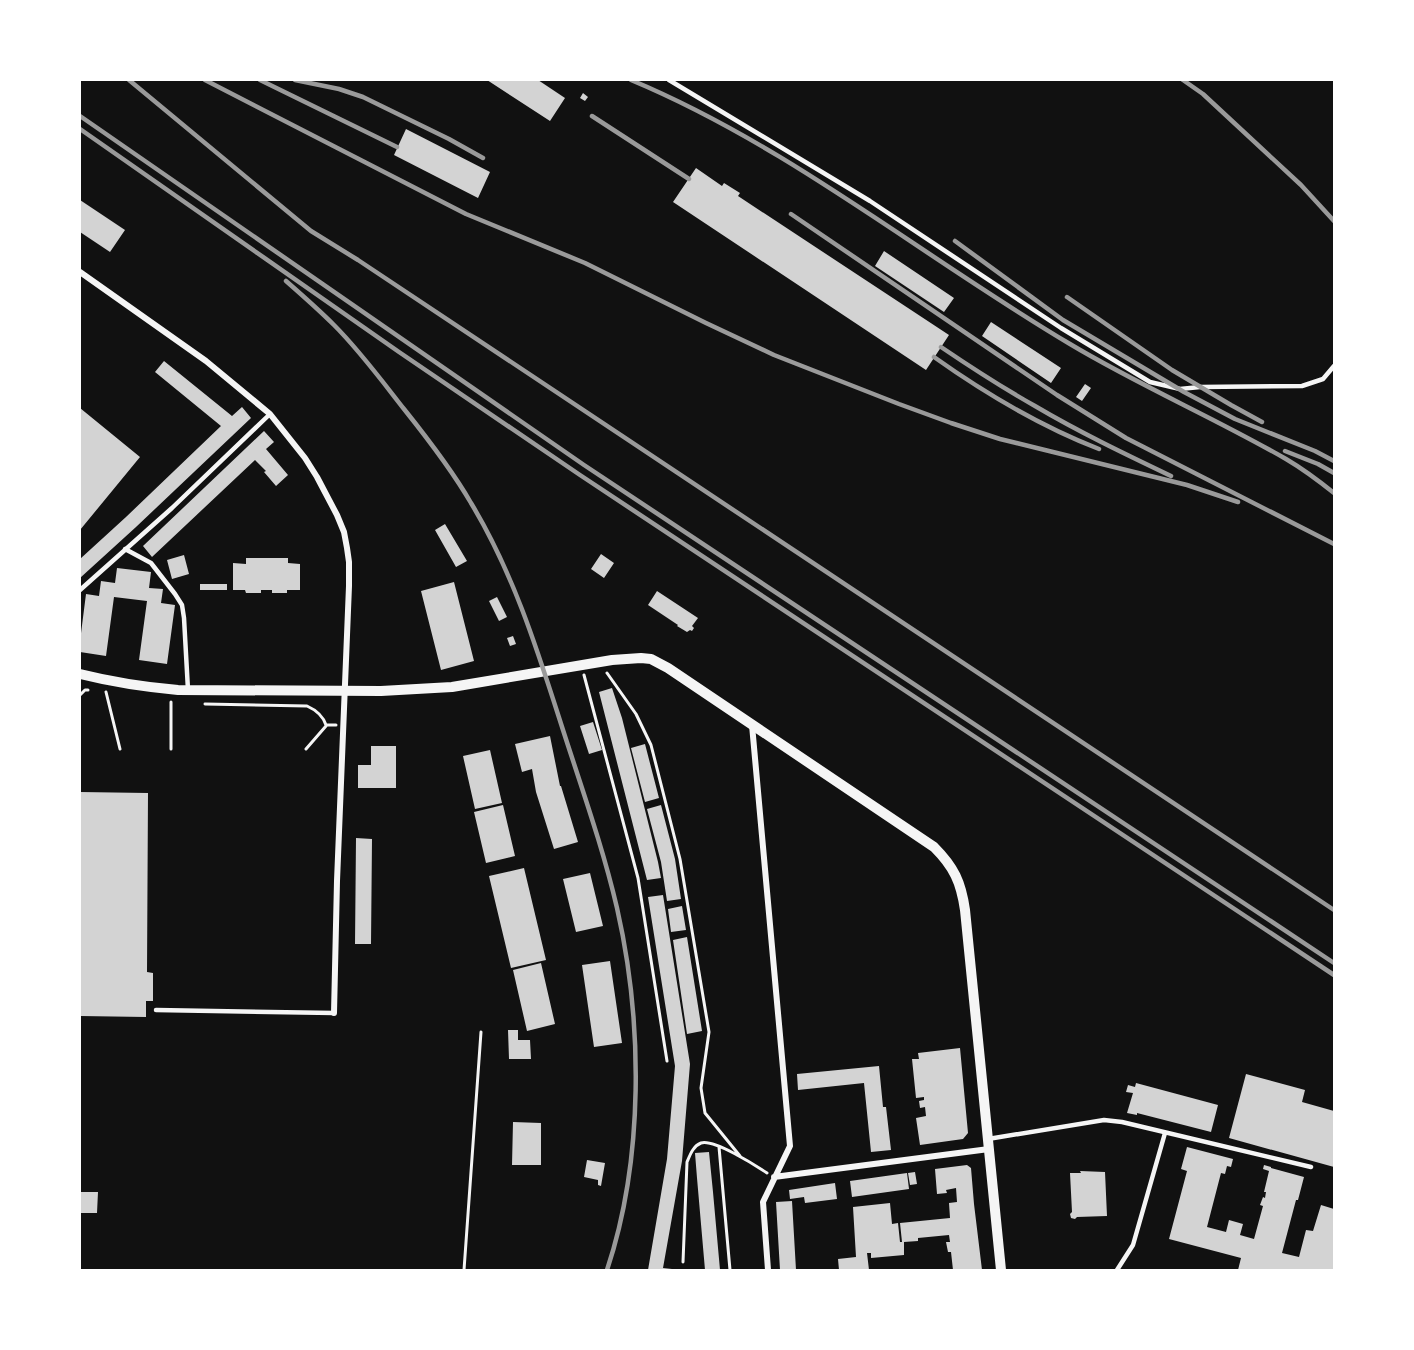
<svg xmlns="http://www.w3.org/2000/svg" width="1414" height="1350" font-family="'Alegreya Sans',sans-serif">
<style>
.building{fill:#d3d3d3}
.lines{fill:none;stroke-linecap:round;stroke-linejoin:round}
.path{stroke:#f5f5f5;stroke-width:3}
.service{stroke:#f5f5f5;stroke-width:4.5}
.minor{stroke:#f5f5f5;stroke-width:6}
.tertiary{stroke:#f5f5f5;stroke-width:10}
.rail{stroke:#9a9a9a;stroke-width:4.5}
</style>
<rect width="100%" height="100%" fill="#111"/>
<path class="building" d="M 487,80 L 538,80 L 565,98 L 550,121 Z
M 583,93 L 588,97 L 585,101 L 580,98 Z
M 406,129 L 490,172 L 478,198 L 394,155 Z
M 696,168 L 722,186 L 724,183 L 740,193 L 738,196 L 949,335 L 926,370 L 673,202 Z
M 80,200 L 125,230 L 110,252 L 80,232 Z
M 884,251 L 954,298 L 944,312 L 875,266 Z
M 991,322 L 1061,368 L 1051,383 L 982,336 Z
M 164,361 L 232,416 L 242,407 L 251,418 L 136,527 L 80,578 L 80,559 L 126,517 L 221,426 L 155,372 Z
M 1085,384 L 1091,388 L 1082,401 L 1076,397 Z
M 80,408 L 140,457 L 80,530 Z
M 264,431 L 274,442 L 266,449 L 288,475 L 276,486 L 264,472 L 266,471 L 255,460 L 152,557 L 143,546 Z
M 445,524 L 467,561 L 456,567 L 435,530 Z
M 601,554 L 614,563 L 604,578 L 591,569 Z
M 184,555 L 189,574 L 172,579 L 167,560 Z
M 246,558 L 288,558 L 288,563 L 300,564 L 300,590 L 287,590 L 287,593 L 272,593 L 272,590 L 261,590 L 261,593 L 246,593 L 245,590 L 233,590 L 233,563 L 246,564 Z
M 117,568 L 151,572 L 149,588 L 163,589 L 161,603 L 175,605 L 167,664 L 139,660 L 147,601 L 114,597 L 106,656 L 80,652 L 80,641 L 86,594 L 99,596 L 101,581 L 115,583 Z
M 454,582 L 474,661 L 441,670 L 421,591 Z
M 200,584 L 227,584 L 227,590 L 200,590 Z
M 657,591 L 698,618 L 692,626 L 694,628 L 692,631 L 690,630 L 687,632 L 677,626 L 678,625 L 648,605 Z
M 497,597 L 507,617 L 499,621 L 489,601 Z
M 513,636 L 516,644 L 510,646 L 507,638 Z
M 612,688 L 622,718 L 658,862 L 661,878 L 647,880 L 599,692 Z
M 593,722 L 602,750 L 589,754 L 580,726 Z
M 550,736 L 560,786 L 561,786 L 578,842 L 554,849 L 536,792 L 532,769 L 522,772 L 515,744 Z
M 645,744 L 659,798 L 645,802 L 631,748 Z
M 371,746 L 396,746 L 396,788 L 358,788 L 358,765 L 371,765 Z
M 490,750 L 502,803 L 475,809 L 463,756 Z
M 80,792 L 148,793 L 147,972 L 153,973 L 153,1001 L 146,1001 L 146,1017 L 80,1016 Z
M 503,805 L 515,856 L 486,863 L 474,812 Z
M 661,805 L 675,859 L 681,899 L 667,901 L 661,862 L 647,809 Z
M 356,838 L 372,839 L 371,944 L 355,944 Z
M 524,868 L 546,960 L 511,968 L 489,876 Z
M 590,873 L 603,926 L 576,932 L 563,879 Z
M 663,895 L 690,1064 L 682,1161 L 663,1268 L 672,1269 L 672,1270 L 648,1270 L 667,1159 L 675,1066 L 648,897 Z
M 682,906 L 686,930 L 671,932 L 668,909 Z
M 687,937 L 702,1031 L 687,1034 L 673,940 Z
M 610,961 L 622,1043 L 594,1047 L 582,965 Z
M 541,963 L 555,1024 L 527,1031 L 513,970 Z
M 508,1030 L 518,1030 L 518,1040 L 530,1040 L 531,1059 L 509,1059 Z
M 960,1048 L 968,1133 L 963,1139 L 920,1145 L 916,1118 L 926,1116 L 925,1107 L 920,1108 L 919,1101 L 924,1100 L 924,1097 L 916,1098 L 912,1059 L 919,1059 L 918,1053 Z
M 879,1066 L 883,1107 L 886,1107 L 891,1150 L 871,1152 L 864,1083 L 798,1090 L 797,1074 Z
M 1246,1074 L 1305,1090 L 1302,1102 L 1334,1111 L 1334,1167 L 1229,1138 Z
M 1136,1083 L 1218,1105 L 1211,1132 L 1137,1113 L 1137,1115 L 1127,1113 L 1133,1093 L 1126,1092 L 1128,1085 L 1135,1087 Z
M 513,1122 L 541,1123 L 541,1165 L 512,1165 Z
M 1187,1147 L 1233,1159 L 1231,1167 L 1227,1166 L 1225,1174 L 1221,1173 L 1207,1227 L 1226,1232 L 1229,1220 L 1243,1224 L 1240,1235 L 1254,1239 L 1263,1206 L 1260,1205 L 1263,1197 L 1265,1198 L 1266,1192 L 1264,1192 L 1269,1171 L 1263,1169 L 1264,1165 L 1271,1167 L 1271,1168 L 1304,1177 L 1298,1200 L 1296,1200 L 1282,1253 L 1299,1257 L 1306,1230 L 1313,1231 L 1321,1205 L 1334,1209 L 1334,1270 L 1238,1270 L 1241,1258 L 1169,1239 L 1187,1171 L 1181,1169 Z
M 709,1152 L 713,1192 L 720,1270 L 705,1270 L 697,1178 L 695,1153 Z
M 587,1160 L 605,1163 L 601,1186 L 598,1185 L 598,1180 L 584,1177 Z
M 967,1165 L 971,1168 L 974,1204 L 982,1270 L 953,1270 L 951,1252 L 948,1252 L 946,1242 L 950,1242 L 949,1235 L 918,1238 L 918,1241 L 904,1242 L 904,1255 L 871,1258 L 871,1253 L 867,1253 L 869,1270 L 839,1270 L 838,1259 L 856,1257 L 853,1207 L 890,1203 L 892,1224 L 898,1223 L 900,1242 L 902,1242 L 900,1223 L 950,1218 L 949,1203 L 957,1202 L 956,1188 L 946,1190 L 947,1193 L 937,1194 L 935,1169 Z
M 1080,1171 L 1105,1172 L 1107,1216 L 1077,1217 L 1075,1219 L 1071,1218 L 1070,1214 L 1072,1212 L 1070,1173 L 1081,1173 Z
M 915,1172 L 917,1184 L 910,1185 L 908,1173 Z
M 907,1173 L 909,1189 L 852,1197 L 850,1181 Z
M 835,1183 L 837,1199 L 805,1203 L 804,1197 L 790,1199 L 789,1190 Z
M 80,1192 L 98,1192 L 97,1213 L 80,1213 Z
M 792,1201 L 796,1270 L 780,1270 L 776,1202 Z"/>
<g class="lines">
<path class="path" d="M 607,673 L 636,714 L 651,745 L 680,859 L 709,1032 L 701,1088 L 705,1113 L 740,1156
M 584,675 L 638,878 L 667,1061
M 106,692 L 120,749
M 80,695 L 85,690 L 88,690
M 205,704 L 307,706 C 316,710 323,716 326,725 L 336,725
M 171,749 L 171,702
M 306,749 L 326,726
M 719,1147 L 730,1270
M 683,1262 L 687,1162 C 690,1155 693,1146 701,1143 C 714,1139 755,1165 767,1173
M 464,1270 L 481,1032"/>
<path class="service" d="M 669,80 L 870,201 L 1061,328 L 1150,382 L 1180,389 L 1200,387 L 1302,386 L 1323,379 L 1334,366
M 125,549 L 151,563 L 175,594 L 182,605 L 184,618 L 188,690
M 80,590 L 172,508 L 270,414
M 156,1010 L 334,1013
M 988,1139 L 1104,1120 L 1122,1122 L 1311,1167
M 1117,1270 L 1133,1245 L 1165,1133"/>
<path class="minor" d="M 80,272 L 206,361 L 270,414 L 305,458 L 317,477 L 337,515 L 344,532 L 347,548 L 349,562 L 349,586 L 337,881 L 334,1013
M 752,725 L 790,1146 L 763,1202 L 768,1270
M 774,1177 L 989,1149"/>
<path class="tertiary" d="M 80,674 C 112,682 144,687 178,690 L 381,691 L 452,687 L 612,660 L 641,658 L 651,659 L 668,668 L 934,847 C 954,867 961,882 965,910 L 1001,1270"/>
<path class="rail" d="M 129,80 L 311,231 L 358,260 L 1334,910
M 205,80 L 466,214 L 585,263 L 706,323 L 774,355 L 899,404 L 951,423 L 1000,439 L 1187,485 L 1238,502
M 260,80 L 397,147
M 295,80 L 339,89 L 363,97 L 449,139 L 483,158
M 631,80 C 789,146 923,257 1070,344 C 1140,386 1215,418 1286,459 C 1303,469 1319,481 1334,493
M 1183,80 L 1203,94 L 1301,185 L 1334,221
M 80,116 L 584,465 L 1334,963
M 592,116 L 689,179
M 80,129 L 399,352 L 580,475 L 1334,975
M 791,214 L 1057,395 L 1126,438 L 1334,544
M 955,241 L 1063,320 L 1184,392 L 1235,419 L 1315,451 L 1334,461
M 286,281 C 302,295 319,310 334,325 C 360,351 382,381 404,409 C 428,439 452,470 471,503 C 514,574 538,652 563,730 C 582,789 603,848 617,908 C 643,1022 644,1159 607,1270
M 1067,297 L 1172,370 L 1231,405 L 1262,422
M 941,347 C 972,368 1003,388 1035,406 C 1079,432 1125,454 1171,476
M 934,357 C 986,394 1040,426 1099,449
M 1285,451 L 1318,464 L 1334,473"/>
</g>
<rect width="1414" height="1350" fill="none" stroke="#ffffff" stroke-width="162"/>
</svg>
